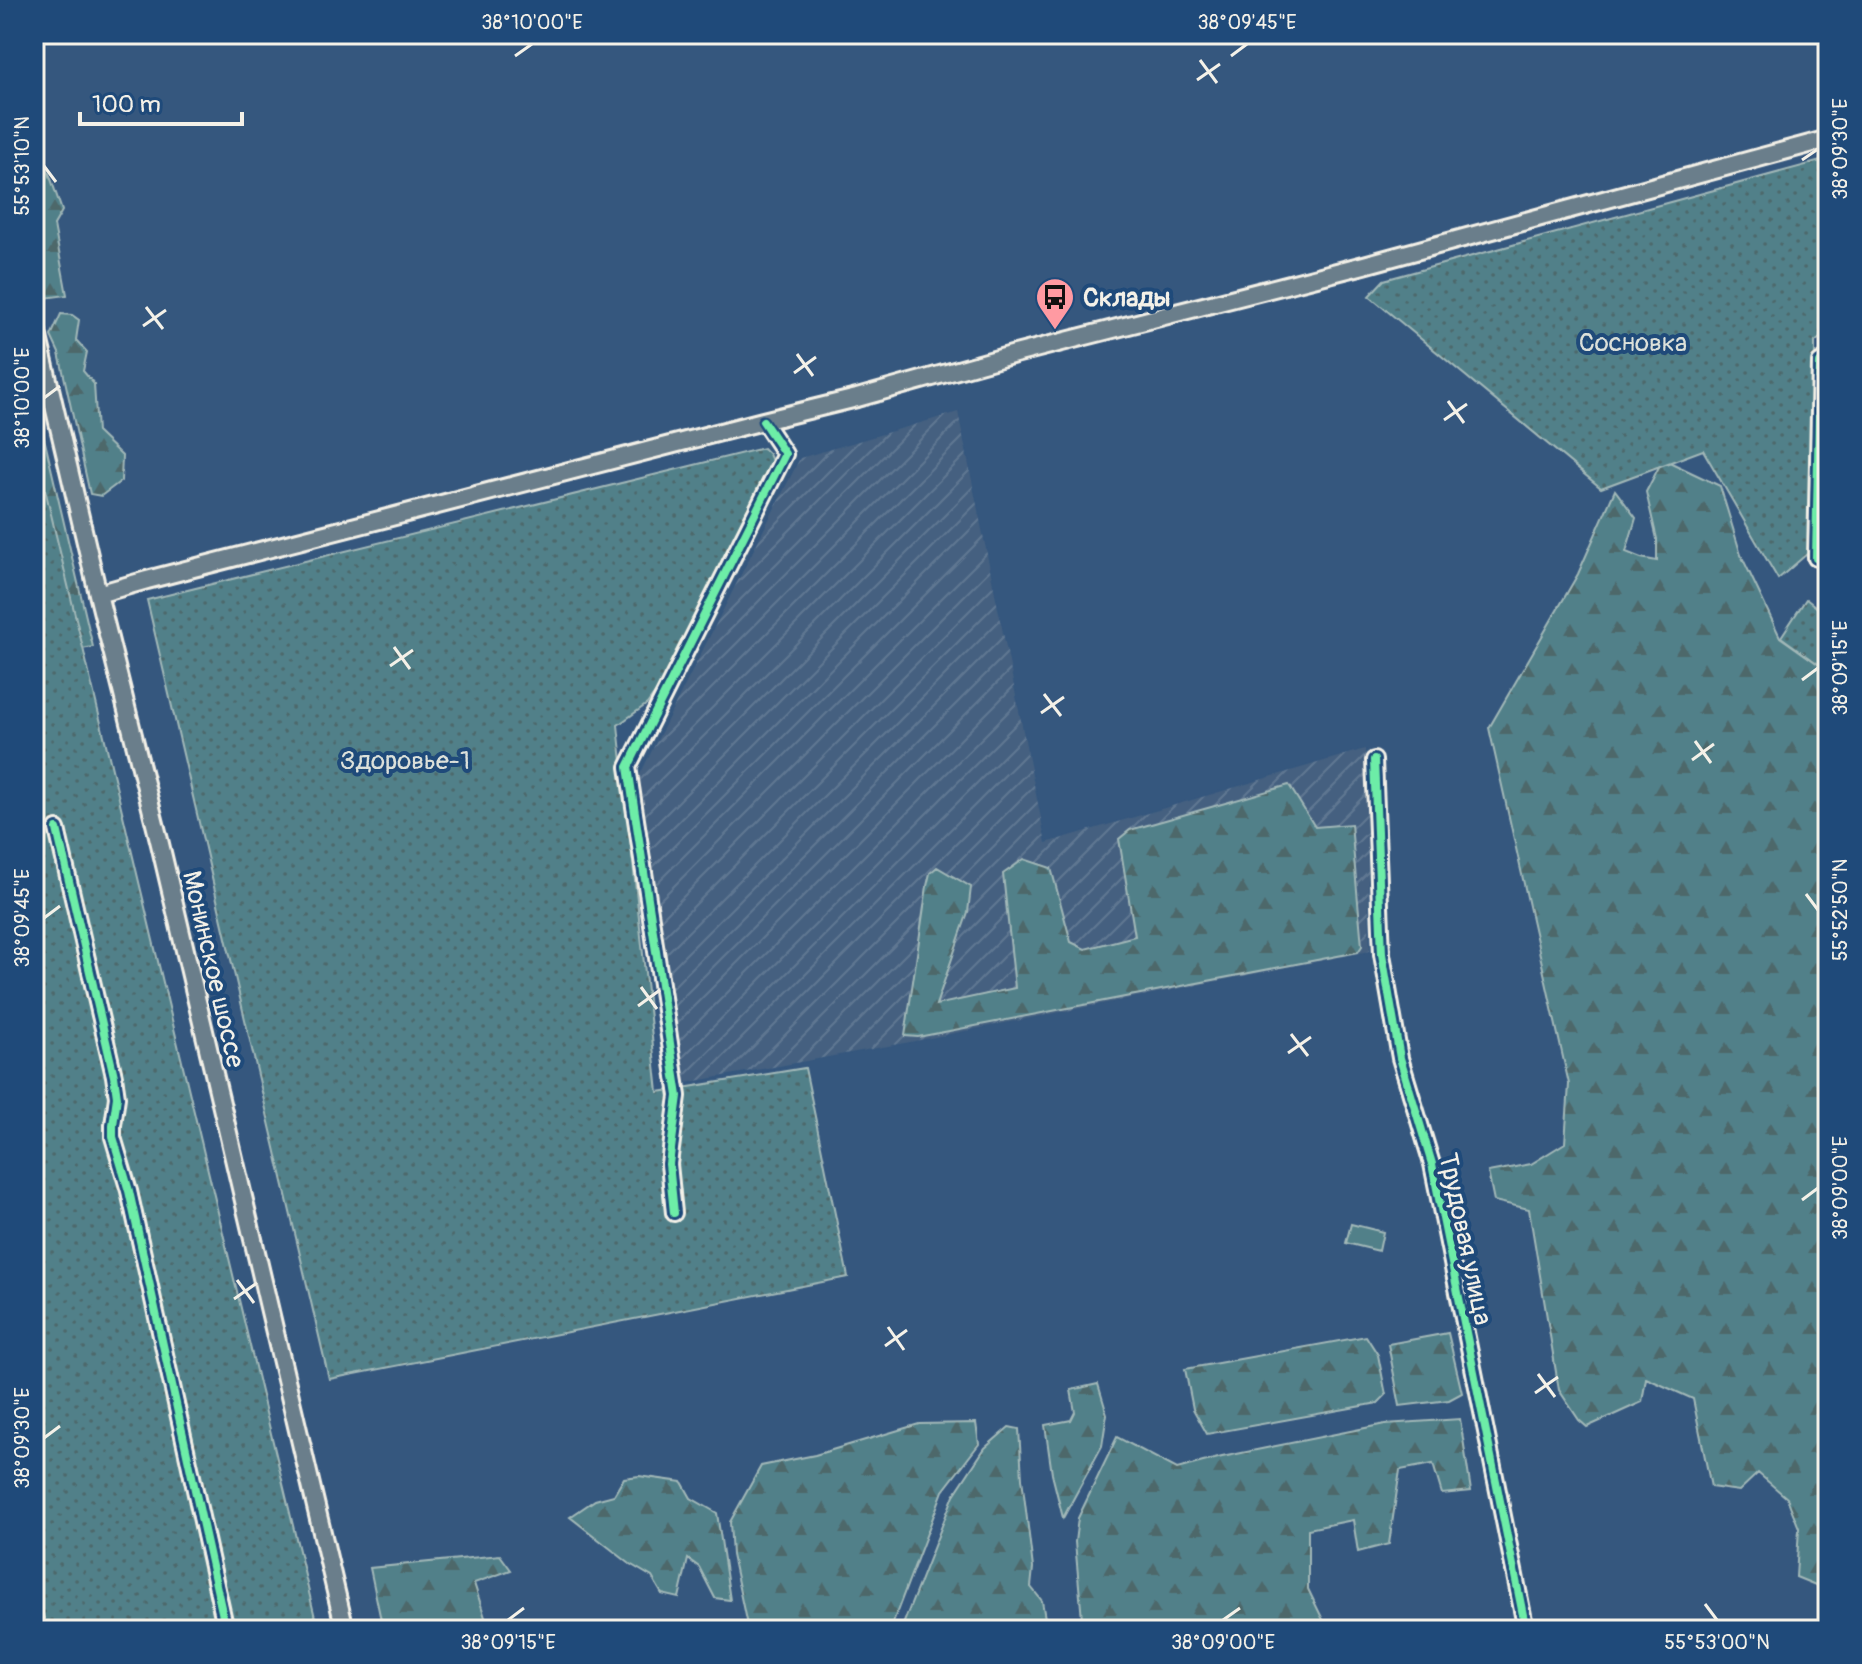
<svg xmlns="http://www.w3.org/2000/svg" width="1862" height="1664" font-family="Pangolin,sans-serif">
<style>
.industrial{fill:url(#industrial-furrows)}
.grass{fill:#518089;stroke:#a2b8b8;stroke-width:2}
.forest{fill:url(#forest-firs);stroke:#a2b8b8;stroke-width:2}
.park{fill:url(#park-dots);stroke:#a2b8b8;stroke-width:2}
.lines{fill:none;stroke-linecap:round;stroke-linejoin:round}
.minor-casing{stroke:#f4f1e8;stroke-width:20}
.major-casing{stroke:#f4f1e8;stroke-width:22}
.minor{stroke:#1f4a7a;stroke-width:14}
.major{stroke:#6b7e8b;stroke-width:16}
.cycleway-casing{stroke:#1f4a7a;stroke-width:13}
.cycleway{stroke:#6deda7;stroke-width:8}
.ticks{fill:none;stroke:#f4f1e8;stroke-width:3}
.labels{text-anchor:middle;stroke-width:8;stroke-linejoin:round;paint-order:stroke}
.poi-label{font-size:26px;font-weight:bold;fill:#f4f1e8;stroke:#1f4a7a;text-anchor:start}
.park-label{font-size:26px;fill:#dce0da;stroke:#1f4a7a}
.street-label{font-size:26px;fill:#f4f1e8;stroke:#1f4a7a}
.neatline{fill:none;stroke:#f4f1e8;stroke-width:3}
.ticks-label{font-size:20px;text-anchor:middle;fill:#f4f1e8}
</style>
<defs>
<pattern id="industrial-furrows" width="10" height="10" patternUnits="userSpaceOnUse" patternTransform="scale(2)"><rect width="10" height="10" fill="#446080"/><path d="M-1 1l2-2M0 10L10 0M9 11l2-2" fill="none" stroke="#607792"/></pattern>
<pattern id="forest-firs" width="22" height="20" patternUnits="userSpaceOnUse" patternTransform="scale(2)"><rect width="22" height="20" fill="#518089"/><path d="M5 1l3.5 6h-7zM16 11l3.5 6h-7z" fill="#4d676b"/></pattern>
<pattern id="park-dots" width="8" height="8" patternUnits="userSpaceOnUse" patternTransform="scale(2)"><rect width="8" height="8" fill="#518089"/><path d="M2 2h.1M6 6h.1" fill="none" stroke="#4d676b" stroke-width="1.8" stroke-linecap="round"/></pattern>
</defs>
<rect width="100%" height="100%" fill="#35577e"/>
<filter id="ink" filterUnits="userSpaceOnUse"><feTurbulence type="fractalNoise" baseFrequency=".0125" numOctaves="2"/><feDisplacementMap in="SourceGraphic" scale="16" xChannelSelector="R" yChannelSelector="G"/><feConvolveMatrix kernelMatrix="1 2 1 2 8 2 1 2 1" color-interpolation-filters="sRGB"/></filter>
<g filter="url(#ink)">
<path class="industrial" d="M 958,412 L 1046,843 L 1365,749 L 1370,951 L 910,1042 L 680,1084 L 634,786 L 800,458 Z"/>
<path class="grass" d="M 1351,1224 L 1383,1232 L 1379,1251 L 1346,1243 Z"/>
<path class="forest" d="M 34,141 L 38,141 L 62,211 L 54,225 L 67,295 L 45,298 L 34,251 Z
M 61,314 L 72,315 L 79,320 L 76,340 L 87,352 L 83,371 L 94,384 L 97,432 L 122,456 L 121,481 L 101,496 L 90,494 L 59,353 L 51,336 Z
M 34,395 L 93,647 L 59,653 L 34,537 Z
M 1663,459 L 1720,486 L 1741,555 L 1780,637 L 1828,671 L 1828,689 L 1821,698 L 1828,705 L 1828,1583 L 1823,1588 L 1796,1577 L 1799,1528 L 1787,1498 L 1758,1473 L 1739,1491 L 1711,1487 L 1693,1399 L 1646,1378 L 1642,1402 L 1587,1427 L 1579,1420 L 1559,1390 L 1529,1209 L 1494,1201 L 1488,1172 L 1531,1164 L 1565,1143 L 1569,1084 L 1489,728 L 1578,574 L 1615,490 L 1636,518 L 1626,552 L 1641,558 L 1657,561 L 1657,539 L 1646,492 Z
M 1828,478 L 1828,607 L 1819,588 Z
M 1289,785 L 1315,827 L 1351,824 L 1362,946 L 1358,952 L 918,1037 L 905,1036 L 927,886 L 930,873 L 937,867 L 971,887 L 968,912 L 936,1005 L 1015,988 L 1003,874 L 1024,859 L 1051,868 L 1071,942 L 1085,949 L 1135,936 L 1119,839 L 1130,830 Z
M 1448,1333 L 1462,1393 L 1449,1400 L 1400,1406 L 1388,1344 Z
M 1366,1336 L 1378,1355 L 1386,1395 L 1378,1403 L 1207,1434 L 1193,1409 L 1185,1369 Z
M 1098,1384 L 1107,1414 L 1102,1446 L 1063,1518 L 1052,1474 L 1045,1425 L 1071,1420 L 1075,1412 L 1071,1390 Z
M 1460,1419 L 1471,1491 L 1442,1494 L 1433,1464 L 1400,1470 L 1389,1544 L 1358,1552 L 1353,1520 L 1308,1529 L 1308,1589 L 1328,1630 L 1083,1630 L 1075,1542 L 1078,1518 L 1117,1437 L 1177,1469 L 1222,1457 L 1385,1424 Z
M 976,1423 L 979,1444 L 943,1491 L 890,1630 L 748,1630 L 732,1555 L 730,1522 L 761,1466 L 815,1455 L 919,1424 Z
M 1009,1427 L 1019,1429 L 1022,1478 L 1033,1568 L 1031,1587 L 1042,1601 L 1047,1630 L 901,1630 L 954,1495 L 985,1448 Z
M 639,1476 L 682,1482 L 691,1498 L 717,1513 L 730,1600 L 715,1598 L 699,1567 L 688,1559 L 679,1598 L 662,1594 L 652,1577 L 630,1564 L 570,1517 L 595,1500 L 614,1495 L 624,1478 Z
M 500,1555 L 511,1570 L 474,1583 L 489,1630 L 383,1630 L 370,1568 Z"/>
<path class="park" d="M 1828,159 L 1828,332 L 1815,342 L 1815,547 L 1778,579 L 1703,450 L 1601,488 L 1369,296 L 1384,280 Z
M 34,443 L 55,531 L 318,1630 L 34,1630 Z
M 763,448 L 769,454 L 773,463 L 664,681 L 647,704 L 618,725 L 658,1092 L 805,1068 L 848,1277 L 329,1379 L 147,600 Z
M 1806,599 L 1828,616 L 1828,671 L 1781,637 Z"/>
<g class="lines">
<defs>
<path id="minor" d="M 1816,558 L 1820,363 L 1828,358
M 1374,760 L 1382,954 L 1400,1058 L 1432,1164 L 1526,1630
M 57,829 L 114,1076 L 117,1097 L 113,1125 L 113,1137 L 129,1191 L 226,1630
M 674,1213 L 669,1164 L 678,1096 L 628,767 L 785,454 L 763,421
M 34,1617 L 37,1630"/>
<path id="major" d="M 34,320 L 98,594 L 160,844 L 345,1630
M 98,594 L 147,580 L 763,421 L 857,398 L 1015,354 L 1364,265 L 1828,139"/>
</defs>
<use href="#minor" class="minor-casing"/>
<use href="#major" class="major-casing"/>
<use href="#minor" class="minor"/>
<use href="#major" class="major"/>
<defs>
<path id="cycleway" d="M 1816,558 L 1820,363 L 1828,358
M 1374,760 L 1382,954 L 1400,1058 L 1432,1164 L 1526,1630
M 57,829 L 114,1076 L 117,1097 L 113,1125 L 113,1137 L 129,1191 L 226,1630
M 674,1213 L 669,1164 L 678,1096 L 628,767 L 785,454 L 763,421"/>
</defs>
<use href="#cycleway" class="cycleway-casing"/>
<use href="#cycleway" class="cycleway"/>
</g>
</g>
<path class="ticks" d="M 515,56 L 532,44M 1231,56 L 1247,44M 1200,60 L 1217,83M 1197,80 L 1220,64M 1802,160 L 1818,149M 44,166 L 56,182M 146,307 L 163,329M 143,326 L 166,310M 797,354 L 813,376M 794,373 L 816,357M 44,398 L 60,386M 1448,401 L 1464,423M 1444,420 L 1467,404M 394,647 L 410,669M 390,666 L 413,650M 1802,680 L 1818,668M 1044,694 L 1061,716M 1041,713 L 1064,697M 1695,741 L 1711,763M 1692,760 L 1714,744M 1806,894 L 1818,910M 44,918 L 60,906M 641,987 L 657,1009M 638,1006 L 660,990M 1291,1034 L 1308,1056M 1288,1053 L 1311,1037M 1802,1200 L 1818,1188M 237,1280 L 254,1303M 234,1299 L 257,1283M 888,1327 L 904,1350M 885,1346 L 907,1330M 1538,1374 L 1555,1397M 1535,1393 L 1558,1377M 44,1438 L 60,1426M 1705,1604 L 1717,1620M 508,1620 L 524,1608M 1223,1620 L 1240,1608"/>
<defs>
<symbol id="bus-pin" viewBox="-11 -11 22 30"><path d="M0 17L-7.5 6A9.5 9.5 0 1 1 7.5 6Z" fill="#ff9aa2" stroke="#1f4a7a"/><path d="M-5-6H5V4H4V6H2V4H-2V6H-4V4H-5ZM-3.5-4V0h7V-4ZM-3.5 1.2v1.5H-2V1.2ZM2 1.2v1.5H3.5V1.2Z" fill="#111"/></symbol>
</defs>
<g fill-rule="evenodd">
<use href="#bus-pin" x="1033" y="275" width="44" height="60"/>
</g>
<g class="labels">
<g class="poi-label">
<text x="1083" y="306">Склады</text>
</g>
<g class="park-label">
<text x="1633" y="351">Сосновка</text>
<text x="405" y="769">Здоровье-1</text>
</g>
<g class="street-label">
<text transform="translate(214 969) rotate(77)" y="9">Монинское шоссе</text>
<text transform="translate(1466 1239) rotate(78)" y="9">Трудовая улица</text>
</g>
</g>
<rect width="1862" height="1664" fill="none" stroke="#1f4a7a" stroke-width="88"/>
<path d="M80 112v12h162v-12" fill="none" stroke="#f4f1e8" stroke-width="4"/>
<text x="92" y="112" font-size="24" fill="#f4f1e8" stroke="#1f4a7a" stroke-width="6" paint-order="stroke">100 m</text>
<rect x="44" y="44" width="1774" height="1576" class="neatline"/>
<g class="ticks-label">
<text x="532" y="29">38°10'00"E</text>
<text x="1247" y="29">38°09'45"E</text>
<text transform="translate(1840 149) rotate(-90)" y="7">38°09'30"E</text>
<text transform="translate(22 166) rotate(-90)" y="7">55°53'10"N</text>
<text transform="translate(22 398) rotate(-90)" y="7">38°10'00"E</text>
<text transform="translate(1840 668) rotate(-90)" y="7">38°09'15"E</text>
<text transform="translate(1840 910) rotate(-90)" y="7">55°52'50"N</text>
<text transform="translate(22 918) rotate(-90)" y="7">38°09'45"E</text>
<text transform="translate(1840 1188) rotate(-90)" y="7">38°09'00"E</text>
<text transform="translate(22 1438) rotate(-90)" y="7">38°09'30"E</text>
<text x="508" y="1649">38°09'15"E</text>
<text x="1223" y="1649">38°09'00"E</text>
<text x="1717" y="1649">55°53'00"N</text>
</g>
</svg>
